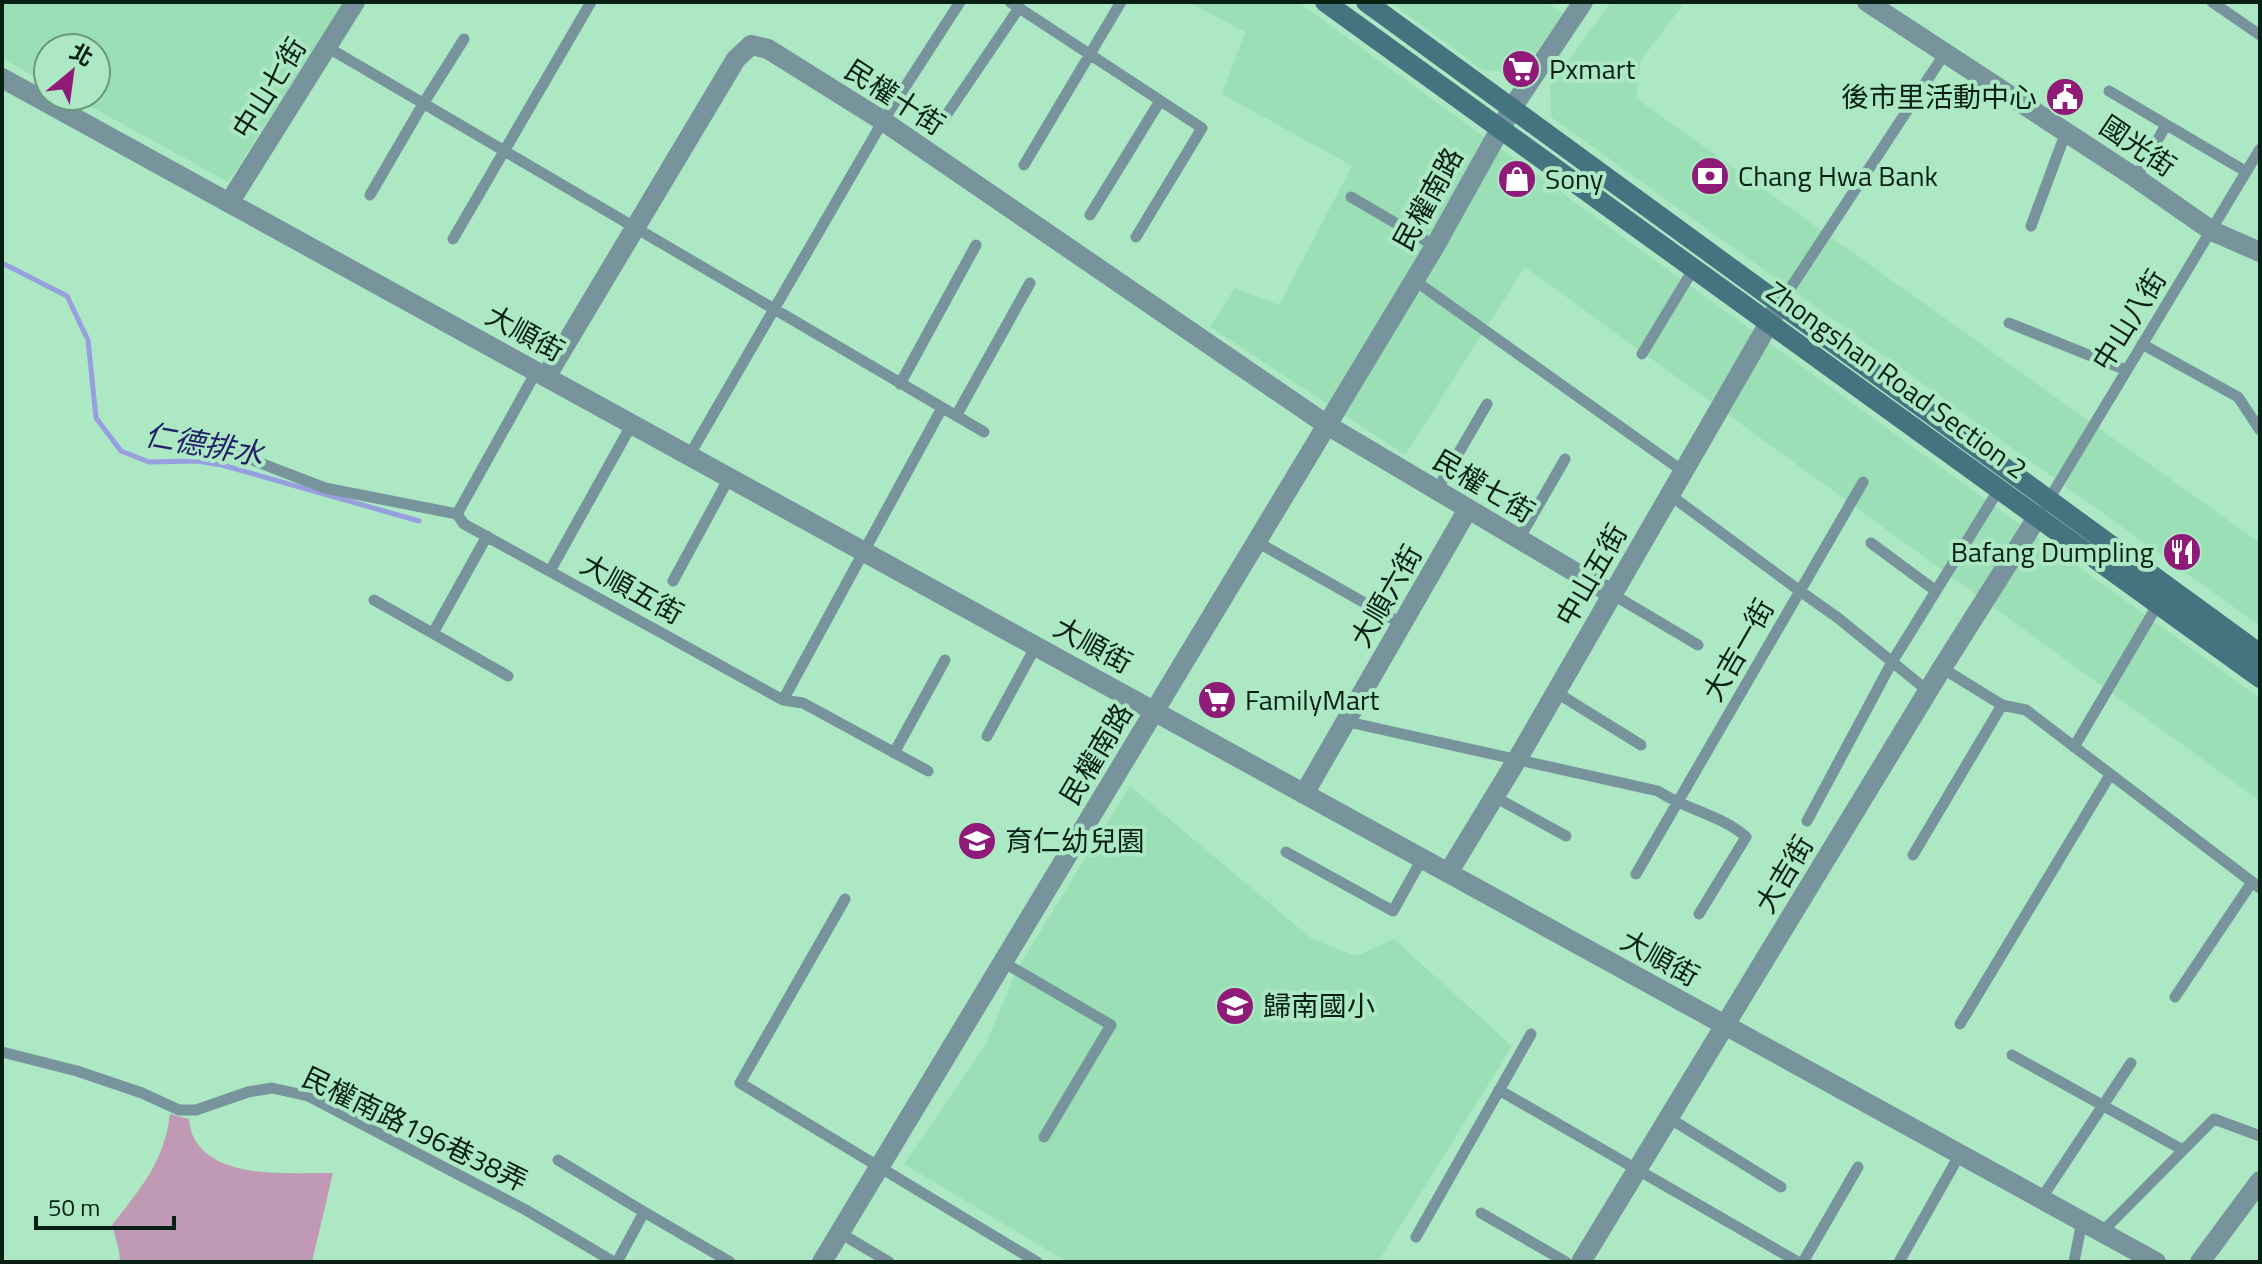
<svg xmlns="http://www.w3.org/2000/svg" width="2262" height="1264" font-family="'Titillium Web','Noto Sans TC',sans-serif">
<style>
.built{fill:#9bdfb7}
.green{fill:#c09ab4}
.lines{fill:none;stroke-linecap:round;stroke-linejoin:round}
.stream{stroke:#979fdf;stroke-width:5}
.lane{stroke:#77949d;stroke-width:11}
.street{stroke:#77949d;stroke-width:20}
.secondary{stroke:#467380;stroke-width:20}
.labels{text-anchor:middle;stroke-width:8;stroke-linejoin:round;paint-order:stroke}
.poi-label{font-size:28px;fill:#072013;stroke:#ace8c4;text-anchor:start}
.street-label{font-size:28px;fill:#072013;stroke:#ace8c4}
.water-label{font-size:30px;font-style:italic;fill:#232069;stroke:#ace8c4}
</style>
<rect width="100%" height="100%" fill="#ace8c4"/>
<path class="built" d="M 2,2 L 345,2 L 228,182 L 71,96 L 96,96 L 96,48 L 48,48 L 48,84 L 2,58 Z
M 1188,2 L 1298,2 L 2260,698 L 2260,801 L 1525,267 L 1405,455 L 1210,327 L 1235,288 L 1279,305 L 1352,166 L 1222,94 L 1245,32 Z
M 1390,2 L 1547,2 L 1563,14 L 1521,73 L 1483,70 Z
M 1611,2 L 1685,2 L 1641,60 L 1636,98 L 2260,543 L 2260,626 L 1551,117 L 1550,86 Z
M 1130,786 L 1312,939 L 1356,956 L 1394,939 L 1512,1046 L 1378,1262 L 1067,1262 L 904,1164 L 986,1044 L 1017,969 Z"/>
<path class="green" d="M 170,1114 L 189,1119 C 190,1125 191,1133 194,1138 C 217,1181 291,1172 333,1173 L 312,1262 L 120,1262 L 119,1250 L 112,1225 C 141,1188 164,1162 170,1114 Z"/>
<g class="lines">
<path class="stream" d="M 2,263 L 67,296 L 88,340 L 96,418 L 121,451 L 149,462 L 197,461 L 222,465 L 419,521"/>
<path class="lane" d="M 1010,2 L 1202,128 L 1136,237
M 2212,2 L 2260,35
M 327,47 L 984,432
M 2109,91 L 2245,171
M 941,123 L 1019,8
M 1024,165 L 1121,2
M 2136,178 L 2166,125
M 370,195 L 423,104 L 464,39
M 1351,197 L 1435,246
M 1090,215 L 1160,101
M 2031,226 L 2066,132
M 453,239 L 591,2
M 1414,280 L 1684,472
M 1780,304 L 1945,53
M 2009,323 L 2126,370
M 2142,344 L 2238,397 L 2260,430
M 1642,354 L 1694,268
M 536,372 L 457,514 L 464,524 L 783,700 L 942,408
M 900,384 L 976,245
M 956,416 L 1030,283
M 216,446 L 325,488 L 457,514
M 689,456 L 883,121 L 960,2
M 1437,490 L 1487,404
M 1670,495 L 1800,591 L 1863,482
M 2048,501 L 2260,149
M 1519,539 L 1565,459
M 1257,542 L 1402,624
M 1871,543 L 1936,591
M 550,571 L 632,424
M 673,581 L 729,478
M 1612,594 L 1698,645
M 374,600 L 508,676
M 433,633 L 487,536
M 1942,668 L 2002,705 L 2026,710 L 2260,888
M 1554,691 L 1641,745
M 783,700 L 803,703 L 928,771
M 1344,721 L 1658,791 C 1686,810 1722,815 1746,837 L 1699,914
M 987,736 L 1036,646
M 2074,747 L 2158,604
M 894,753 L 945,660
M 1493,796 L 1566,836
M 1807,821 L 1892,662 L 1999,489
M 1286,852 L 1393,911 L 1422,859
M 1913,855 L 2002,705
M 1636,874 L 1800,591 L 1838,618 L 1928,691
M 845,899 L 740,1083 L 1037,1262
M 1003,962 L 1111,1025 L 1044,1137
M 2175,997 L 2252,882
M 1960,1024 L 2110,775
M 2,1052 L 77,1071 L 142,1093 L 179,1110 L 196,1110 L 248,1092 L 272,1088 L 308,1096 L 526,1210 L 614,1262
M 2012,1055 L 2183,1150
M 1499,1090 L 1798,1262
M 1669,1118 L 1781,1187
M 558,1160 L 644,1212
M 2041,1199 L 2131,1063
M 1481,1213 L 1566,1262
M 2102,1232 L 2214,1119 L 2260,1136
M 840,1233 L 889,1262
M 1416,1237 L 1531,1034
M 617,1262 L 644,1212 L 730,1262
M 1803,1262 L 1858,1167
M 1899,1262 L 1960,1154
M 2074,1262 L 2082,1221"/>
<path class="street" d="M 1867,2 L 2136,178 L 2212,231 L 2260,252
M 2,78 L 2156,1262
M 229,203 L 355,2
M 546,377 L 736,59 L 751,45 L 768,49 L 883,121 L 1327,425 L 1612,594
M 1304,794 L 1468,509
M 1448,873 L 1518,758 L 1780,304
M 822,1262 L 1435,246 L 1512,108 L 1583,2
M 1581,1262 L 1942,668 L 2038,516
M 2200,1262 L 2260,1181"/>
<path class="secondary" d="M 1325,2 L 2260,678
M 1366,2 L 2260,654"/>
</g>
<defs>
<symbol id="supermarket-disc" viewBox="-11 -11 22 22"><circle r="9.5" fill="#901a78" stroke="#ace8c4"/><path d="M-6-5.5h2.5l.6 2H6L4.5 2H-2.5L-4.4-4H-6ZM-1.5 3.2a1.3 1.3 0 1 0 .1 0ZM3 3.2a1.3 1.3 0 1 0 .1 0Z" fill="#fff"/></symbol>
<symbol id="civic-disc" viewBox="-11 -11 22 22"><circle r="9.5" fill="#901a78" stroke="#ace8c4"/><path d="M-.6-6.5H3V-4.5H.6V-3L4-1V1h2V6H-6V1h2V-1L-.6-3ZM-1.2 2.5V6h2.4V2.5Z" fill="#fff"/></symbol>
<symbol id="bank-disc" viewBox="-11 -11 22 22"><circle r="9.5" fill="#901a78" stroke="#ace8c4"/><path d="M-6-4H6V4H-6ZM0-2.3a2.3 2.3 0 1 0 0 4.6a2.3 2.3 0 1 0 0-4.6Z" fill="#fff"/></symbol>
<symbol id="shop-disc" viewBox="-11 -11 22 22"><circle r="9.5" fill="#901a78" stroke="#ace8c4"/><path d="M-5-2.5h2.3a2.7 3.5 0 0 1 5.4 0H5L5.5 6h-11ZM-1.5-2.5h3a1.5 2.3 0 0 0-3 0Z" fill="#fff"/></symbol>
<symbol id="restaurant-disc" viewBox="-11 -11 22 22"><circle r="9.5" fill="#901a78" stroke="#ace8c4"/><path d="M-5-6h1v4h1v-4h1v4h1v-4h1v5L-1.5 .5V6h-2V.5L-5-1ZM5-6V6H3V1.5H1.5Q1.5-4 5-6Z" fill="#fff"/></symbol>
<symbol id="school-disc" viewBox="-11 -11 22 22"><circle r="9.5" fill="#901a78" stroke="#ace8c4"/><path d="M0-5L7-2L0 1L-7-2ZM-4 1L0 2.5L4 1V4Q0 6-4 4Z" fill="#fff"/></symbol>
</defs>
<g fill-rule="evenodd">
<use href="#supermarket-disc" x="1499" y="47" width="44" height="44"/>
<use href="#civic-disc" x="2043" y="75" width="44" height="44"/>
<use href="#bank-disc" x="1688" y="154" width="44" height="44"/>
<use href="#shop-disc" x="1495" y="157" width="44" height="44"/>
<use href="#restaurant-disc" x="2160" y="530" width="44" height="44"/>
<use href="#supermarket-disc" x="1195" y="678" width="44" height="44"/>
<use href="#school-disc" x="955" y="819" width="44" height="44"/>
<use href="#school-disc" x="1213" y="984" width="44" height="44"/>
</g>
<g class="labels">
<g class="poi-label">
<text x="1549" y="79">Pxmart</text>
<text x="2037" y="107" text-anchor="end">後市里活動中心</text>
<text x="1738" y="186">Chang Hwa Bank</text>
<text x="1545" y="189">Sony</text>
<text x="2154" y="562" text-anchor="end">Bafang Dumpling</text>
<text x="1245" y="710">FamilyMart</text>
<text x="1005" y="851">育仁幼兒園</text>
<text x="1263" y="1016">歸南國小</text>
</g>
<g class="street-label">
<text transform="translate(269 88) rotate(-58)" y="10">中山七街</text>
<text transform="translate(895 97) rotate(33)" y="10">民權十街</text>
<text transform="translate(2138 146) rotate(34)" y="10">國光街</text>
<text transform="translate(1428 199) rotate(-61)" y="10">民權南路</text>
<text transform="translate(2129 320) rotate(-58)" y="10">中山八街</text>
<text transform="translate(525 333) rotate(29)" y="10">大順街</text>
<text transform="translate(1897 380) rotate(36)" y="10">Zhongshan Road Section 2</text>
<text transform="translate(1484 486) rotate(31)" y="10">民權七街</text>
<text transform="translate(1591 575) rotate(-60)" y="10">中山五街</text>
<text transform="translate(632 589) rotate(29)" y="10">大順五街</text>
<text transform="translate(1386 596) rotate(-60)" y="10">大順六街</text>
<text transform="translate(1093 645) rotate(29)" y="10">大順街</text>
<text transform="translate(1738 650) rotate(-60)" y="10">大吉一街</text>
<text transform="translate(1096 754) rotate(-59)" y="10">民權南路</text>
<text transform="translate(1784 874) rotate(-59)" y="10">大吉街</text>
<text transform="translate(1660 958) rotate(29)" y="10">大順街</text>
<text transform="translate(415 1129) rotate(26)" y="10">民權南路196巷38弄</text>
</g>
<g class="water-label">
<text transform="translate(204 445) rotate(10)" y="10">仁德排水</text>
</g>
</g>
<rect width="2262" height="1264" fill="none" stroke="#072013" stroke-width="8"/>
<g transform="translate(72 72) rotate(29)"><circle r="38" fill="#ace8c4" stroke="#6a987d" stroke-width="2"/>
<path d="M0-6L14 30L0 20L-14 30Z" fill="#901a78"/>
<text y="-12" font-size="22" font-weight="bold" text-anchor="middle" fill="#072013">北</text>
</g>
<path d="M36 1216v12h138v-12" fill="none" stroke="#072013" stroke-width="4"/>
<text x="48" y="1216" font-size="24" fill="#072013" stroke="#ace8c4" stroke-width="6" paint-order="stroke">50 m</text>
</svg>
